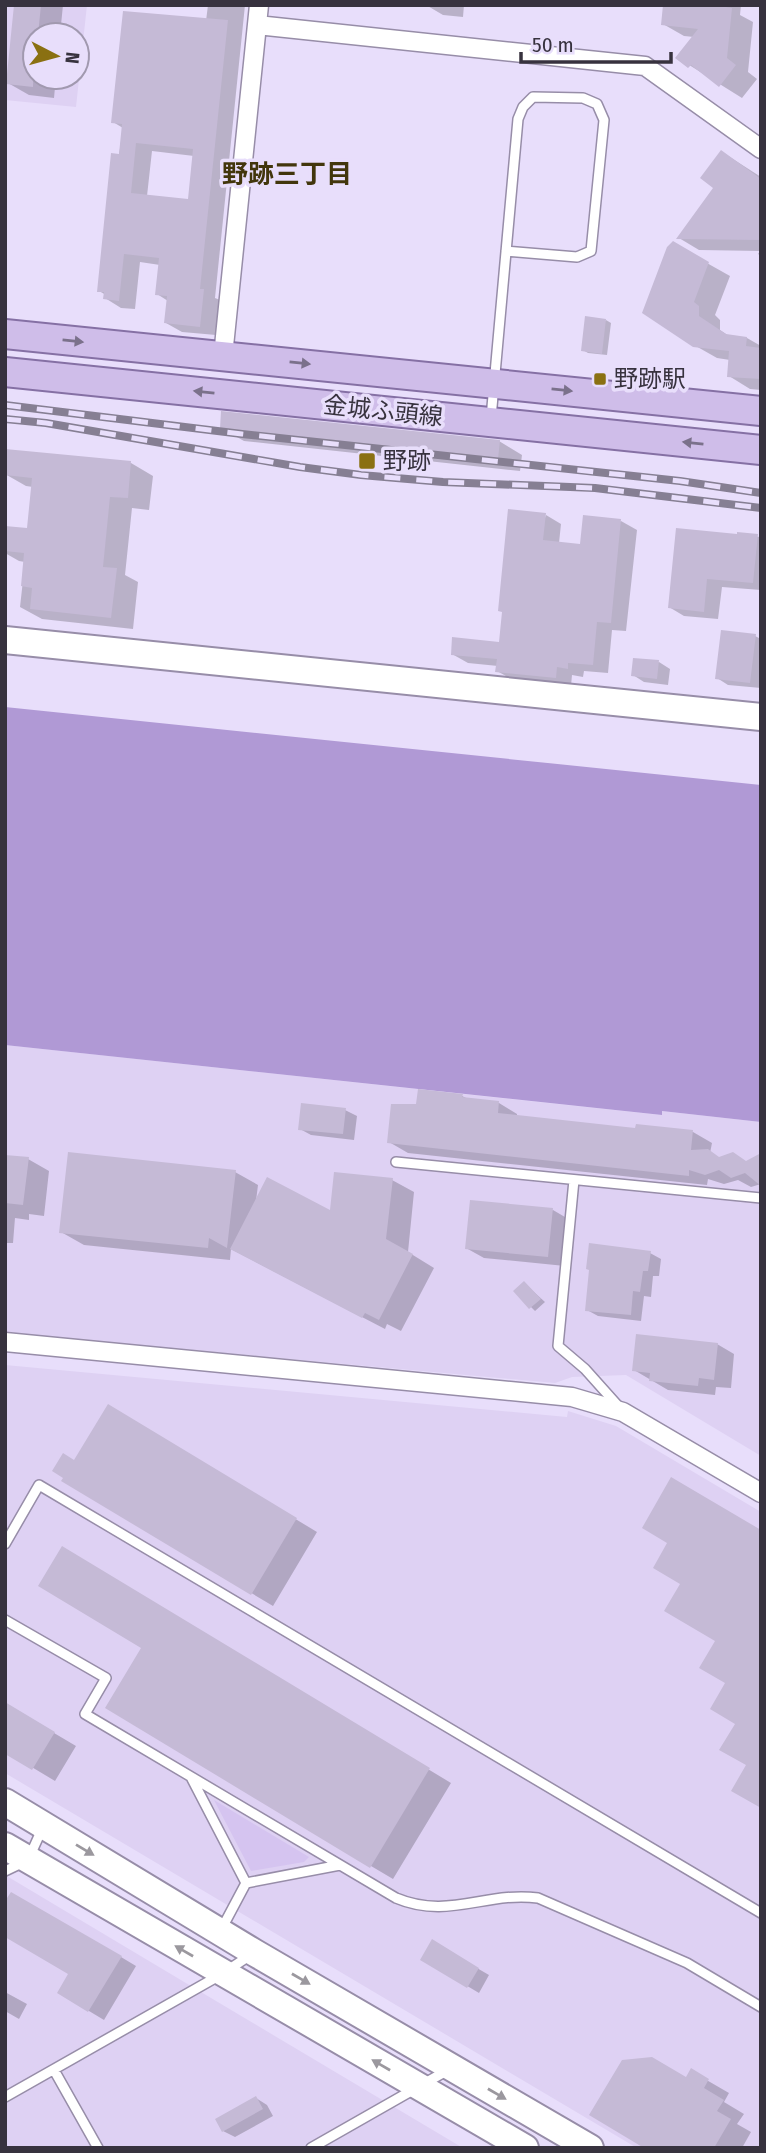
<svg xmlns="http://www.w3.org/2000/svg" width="766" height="2153" font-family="'Fira Sans Condensed','Noto Sans JP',sans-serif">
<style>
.built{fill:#ded1f3;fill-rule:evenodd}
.green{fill:#d5c4f0}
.water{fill:#b099d5}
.shadow{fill:#0003;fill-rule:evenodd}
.building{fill:#c5bad6;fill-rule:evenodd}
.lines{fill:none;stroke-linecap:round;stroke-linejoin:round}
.lane-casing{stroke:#978da8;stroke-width:12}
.street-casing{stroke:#978da8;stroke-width:21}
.secondary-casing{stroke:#978da8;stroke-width:30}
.primary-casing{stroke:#8570a4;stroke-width:32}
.lane{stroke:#fff;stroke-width:9}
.street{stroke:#fff;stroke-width:18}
.secondary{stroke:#fff;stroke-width:26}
.primary{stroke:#cfbde9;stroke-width:28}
.rail-casing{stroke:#867f93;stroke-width:8}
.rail{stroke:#e8defb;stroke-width:5;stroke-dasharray:16;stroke-linecap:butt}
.oneway{fill:#7b718b}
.oneway2{fill:#9b989e}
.poi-dot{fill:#8a7012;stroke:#e8defb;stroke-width:2.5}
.labels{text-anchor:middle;stroke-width:7;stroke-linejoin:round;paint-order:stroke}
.poi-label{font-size:24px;fill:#37323e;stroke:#e8defb;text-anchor:start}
.street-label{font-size:24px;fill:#37323e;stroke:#e8defb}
.neighbourhood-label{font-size:26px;font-weight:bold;fill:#42360c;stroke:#e8defb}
</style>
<rect width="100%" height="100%" fill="#e8defb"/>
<path class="built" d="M 5,5 L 87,5 L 76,107 L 5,100 ZM 35,35 L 77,35 L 77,77 L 35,77 Z
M 5,1045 L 661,1115 L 662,1111 L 761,1122 L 761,1456 L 626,1375 L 572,1377 L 555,1383 L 5,1333 Z
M 5,1365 L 567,1417 L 568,1411 L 616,1426 L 761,1512 L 761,2148 L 637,2148 L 5,1773 Z
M 5,1875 L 211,1998 L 463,2148 L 5,2148 Z"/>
<path class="green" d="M 214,1800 L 309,1857 L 304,1862 L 251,1871 Z"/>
<path class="water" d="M 5,707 L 761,785 L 761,1122 L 662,1111 L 662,1115 L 5,1045 Z"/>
<path class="shadow" d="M 16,5 L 78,5 L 63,5 L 60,35 L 35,35 L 35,77 L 56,77 L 54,98 L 29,95 L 8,83 Z
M 208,5 L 245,5 L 215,298 L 220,300 L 216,335 L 182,332 L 166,323 L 168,301 L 157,294 L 160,265 L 140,262 L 135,309 L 121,308 L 105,298 L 106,295 L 99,291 L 123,128 L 113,122 L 206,21 ZM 152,151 L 194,156 L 189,201 L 147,196 Z
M 426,5 L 464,5 L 463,17 L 443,15 Z
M 665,5 L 741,5 L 740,15 L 753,22 L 748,72 L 757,79 L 742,98 L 678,58 L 694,37 L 684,36 L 663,24 Z
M 722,152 L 761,177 L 761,256 L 758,254 L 760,251 L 699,250 L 679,238 L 716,187 Z
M 673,244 L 730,276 L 715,315 L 720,320 L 720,330 L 729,336 L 747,338 L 761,346 L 761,390 L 750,389 L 729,376 L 730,360 L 717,358 L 694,345 Z
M 606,320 L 611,323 L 607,355 L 588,353 L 583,350 Z
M 221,428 L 499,441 L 522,455 L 520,471 L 244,441 Z
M 7,451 L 131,463 L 153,476 L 149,510 L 132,508 L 125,575 L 138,582 L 133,629 L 42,619 L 20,607 L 25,562 L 19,561 L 5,553 L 5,528 L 29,530 L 33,487 L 26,486 L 5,474 Z
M 546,515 L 561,524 L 559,543 L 582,546 L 621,521 L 637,530 L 626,631 L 612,630 L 608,673 L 584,671 L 583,677 L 572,675 L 571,686 L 513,680 L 497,671 L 498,666 L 468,663 L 452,654 L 500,644 Z
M 677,530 L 761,537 L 761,590 L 722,587 L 718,619 L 684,616 L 669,607 Z
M 755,636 L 761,639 L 761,688 L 728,685 L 717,678 Z
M 659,662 L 670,669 L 668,685 L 644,682 L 633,675 Z
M 462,1096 L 470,1100 L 499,1103 L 517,1114 L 517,1117 L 637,1129 L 637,1126 L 693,1132 L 712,1143 L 710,1153 L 720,1159 L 733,1154 L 761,1184 L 751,1187 L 738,1180 L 724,1184 L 708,1179 L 707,1185 L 408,1153 L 389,1142 L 418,1106 Z
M 345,1110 L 357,1116 L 354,1140 L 311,1135 L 300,1129 Z
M 5,1156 L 28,1159 L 49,1171 L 44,1216 L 29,1214 L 29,1220 L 15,1218 L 13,1243 L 5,1243 Z
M 235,1172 L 258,1185 L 256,1201 L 332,1213 L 392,1180 L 414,1192 L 408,1252 L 434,1268 L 401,1331 L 387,1324 L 385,1329 L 231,1249 L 230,1260 L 84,1245 L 61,1232 Z
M 553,1210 L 570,1220 L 565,1266 L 484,1258 L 466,1248 Z
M 650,1253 L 661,1259 L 659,1276 L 653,1276 L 651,1297 L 644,1296 L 641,1321 L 598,1316 L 587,1310 Z
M 524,1283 L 545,1302 L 535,1311 L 515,1291 Z
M 717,1344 L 734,1354 L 731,1388 L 716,1387 L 715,1395 L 668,1390 L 634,1370 Z
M 130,1419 L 317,1532 L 273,1606 L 64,1481 L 75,1462 Z
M 85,1562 L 451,1783 L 393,1879 L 371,1866 L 143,1648 Z
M 5,1704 L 76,1746 L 55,1781 L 5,1751 Z
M 5,1899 L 91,1939 L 136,1966 L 104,2020 L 59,1993 L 70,1974 L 5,1935 Z
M 432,1942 L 489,1975 L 479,1993 L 422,1959 Z
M 5,1992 L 27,2004 L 19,2019 L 5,2011 Z
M 691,2071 L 729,2093 L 724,2102 L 744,2114 L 737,2124 L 751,2132 L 742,2148 L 647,2148 Z
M 256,2098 L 267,2105 L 273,2116 L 235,2137 L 223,2131 Z"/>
<path class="building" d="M 14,5 L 41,5 L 38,35 L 35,35 L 33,87 L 6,84 Z
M 663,5 L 714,5 L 732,8 L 727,58 L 736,65 L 719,87 L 691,65 L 688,68 L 675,58 L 698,29 L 661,25 Z
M 123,11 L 228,20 L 200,289 L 204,289 L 200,327 L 164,323 L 167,296 L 155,295 L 159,258 L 124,254 L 119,301 L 103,299 L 104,292 L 97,292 L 111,153 L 119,154 L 122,124 L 111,123 ZM 136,143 L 193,149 L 188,199 L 131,193 Z
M 721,150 L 761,179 L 761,240 L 676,239 L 713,188 L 700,178 Z
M 673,241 L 709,262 L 694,302 L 699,306 L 699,316 L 726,334 L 747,337 L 746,346 L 761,348 L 761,379 L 727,377 L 729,351 L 693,347 L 642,313 L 667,247 Z
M 585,316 L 606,319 L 602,354 L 581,351 Z
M 221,411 L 500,440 L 498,459 L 220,429 Z
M 5,449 L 131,461 L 128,498 L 110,497 L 103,567 L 117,568 L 111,618 L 30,609 L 32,588 L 21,586 L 24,553 L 5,551 L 5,526 L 27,528 L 32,478 L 5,475 Z
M 508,509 L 546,513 L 543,540 L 580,544 L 583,515 L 621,519 L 611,623 L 597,622 L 593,665 L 568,663 L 568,669 L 557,667 L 556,678 L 495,672 L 497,659 L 451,655 L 452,637 L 499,642 L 502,612 L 498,611 Z
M 676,528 L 737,534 L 737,532 L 758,534 L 753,583 L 707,579 L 704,612 L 668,608 Z
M 721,630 L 756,634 L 750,683 L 715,679 Z
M 633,658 L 659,660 L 657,679 L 631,676 Z
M 418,1089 L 463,1094 L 462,1097 L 499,1101 L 498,1113 L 635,1128 L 636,1124 L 693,1130 L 691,1150 L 708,1149 L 719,1157 L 733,1152 L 746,1161 L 761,1153 L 761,1186 L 745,1173 L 731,1178 L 719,1170 L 705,1175 L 689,1170 L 689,1176 L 387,1143 L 391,1104 L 416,1104 Z
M 301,1103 L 346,1108 L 343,1134 L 298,1130 Z
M 68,1152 L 236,1170 L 227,1248 L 209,1238 L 208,1248 L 59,1233 Z
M 5,1155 L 29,1157 L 23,1205 L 5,1203 Z
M 334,1172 L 393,1178 L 386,1239 L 413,1254 L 379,1320 L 365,1313 L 362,1318 L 230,1249 L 267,1177 L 330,1210 Z
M 470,1200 L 553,1208 L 548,1257 L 465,1249 Z
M 589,1243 L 651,1251 L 648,1271 L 643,1271 L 640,1292 L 633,1291 L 631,1315 L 585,1311 L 589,1270 L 586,1269 Z
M 524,1281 L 541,1299 L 529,1309 L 513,1291 Z
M 636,1334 L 718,1343 L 714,1380 L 699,1378 L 698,1386 L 649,1381 L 650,1373 L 632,1371 Z
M 108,1404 L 297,1518 L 251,1595 L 61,1481 L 63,1478 L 52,1471 L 63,1453 L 74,1460 Z
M 671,1477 L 761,1530 L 761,1808 L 731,1791 L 746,1765 L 719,1750 L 735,1724 L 710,1709 L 725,1683 L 699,1668 L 715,1641 L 664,1611 L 680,1584 L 653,1568 L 667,1543 L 642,1528 Z
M 62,1546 L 430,1768 L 370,1868 L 105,1708 L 141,1648 L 38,1586 Z
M 5,1702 L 55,1732 L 32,1770 L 5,1754 Z
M 11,1892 L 122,1956 L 88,2012 L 57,1993 L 68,1974 L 5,1937 L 5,1901 Z
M 432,1939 L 479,1968 L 467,1988 L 420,1960 Z
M 652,2057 L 686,2077 L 691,2068 L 709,2079 L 704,2088 L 724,2100 L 717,2111 L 731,2119 L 714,2148 L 644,2148 L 589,2115 L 622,2060 Z
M 256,2096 L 263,2109 L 222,2132 L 215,2119 Z"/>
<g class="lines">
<defs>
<path id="lane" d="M 491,418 L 518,119 L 523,107 L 533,97 L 583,98 L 597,104 L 604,120 L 591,251 L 577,257 L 506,251
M 396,1162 L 761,1198
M 574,1180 L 558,1346 L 585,1369 L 619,1407
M 5,1544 L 39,1485 L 761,1913
M 5,1620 L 106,1678 L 85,1714 L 396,1898 C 448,1920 487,1891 538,1898 L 687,1963 L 761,2007
M 192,1779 L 246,1883
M 5,1871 L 28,1860 L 43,1827
M 221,1930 L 246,1883 L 340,1865
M 54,2070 L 98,2148
M 5,2097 L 222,1974 L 252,1954
M 311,2148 L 448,2070"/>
<path id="street" d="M 257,25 L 645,66 L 761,149
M 223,356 L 259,5
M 5,1342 L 572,1397 L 623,1412 L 761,1493"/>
<path id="secondary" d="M 5,640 L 761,717
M 5,1802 L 255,1953 L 590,2148
M 5,1846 L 525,2148"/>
<path id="primary" d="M 5,334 L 761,411
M 5,372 L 761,450"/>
</defs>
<use href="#lane" class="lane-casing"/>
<use href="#street" class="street-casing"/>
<use href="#secondary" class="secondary-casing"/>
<use href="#primary" class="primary-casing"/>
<use href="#lane" class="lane"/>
<use href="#street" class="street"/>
<use href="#secondary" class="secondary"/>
<use href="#primary" class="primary"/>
<defs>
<path id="rail" d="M 5,405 L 242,434 L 680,481 L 761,493
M 5,419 L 46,423 L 300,467 L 361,475 L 443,482 L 595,488 L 761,508"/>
</defs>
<use href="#rail" class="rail-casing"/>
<use href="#rail" class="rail"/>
</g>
<defs><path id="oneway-solid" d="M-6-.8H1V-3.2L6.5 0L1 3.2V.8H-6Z" transform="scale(1.75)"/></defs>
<g class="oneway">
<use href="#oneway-solid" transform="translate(73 341) rotate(6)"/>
<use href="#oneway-solid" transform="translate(300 363) rotate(6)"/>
<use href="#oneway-solid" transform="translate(562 390) rotate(6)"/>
<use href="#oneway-solid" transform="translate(204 392) rotate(-174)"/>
<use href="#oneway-solid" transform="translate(693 443) rotate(-174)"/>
</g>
<g class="oneway2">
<use href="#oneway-solid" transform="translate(85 1850) rotate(31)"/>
<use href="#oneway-solid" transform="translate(184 1951) rotate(-150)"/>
<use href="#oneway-solid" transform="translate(301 1979) rotate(30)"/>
<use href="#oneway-solid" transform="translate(381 2065) rotate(-150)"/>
<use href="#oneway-solid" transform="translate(497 2094) rotate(30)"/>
</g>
<g class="poi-dot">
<rect x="593" y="372" width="14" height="14" rx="3.5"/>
<rect x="358" y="452" width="18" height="18" rx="3.5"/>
</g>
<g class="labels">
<g class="poi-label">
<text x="614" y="387">野跡駅</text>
<text x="383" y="469">野跡</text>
</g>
<g class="street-label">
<text transform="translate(383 411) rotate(6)" y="8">金城ふ頭線</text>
</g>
<g class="neighbourhood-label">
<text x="287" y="183">野跡三丁目</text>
</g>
</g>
<rect width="766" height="2153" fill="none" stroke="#37323e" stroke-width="14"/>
<g transform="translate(56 56) rotate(96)"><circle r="33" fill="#e8defb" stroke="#a199af" stroke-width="2"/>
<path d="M0-5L12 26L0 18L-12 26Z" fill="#8a7012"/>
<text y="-10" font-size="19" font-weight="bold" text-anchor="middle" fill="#37323e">N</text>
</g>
<path d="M521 52v10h150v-10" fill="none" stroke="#37323e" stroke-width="3.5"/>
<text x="532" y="52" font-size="21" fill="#37323e" stroke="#e8defb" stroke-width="5" paint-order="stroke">50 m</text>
</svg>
